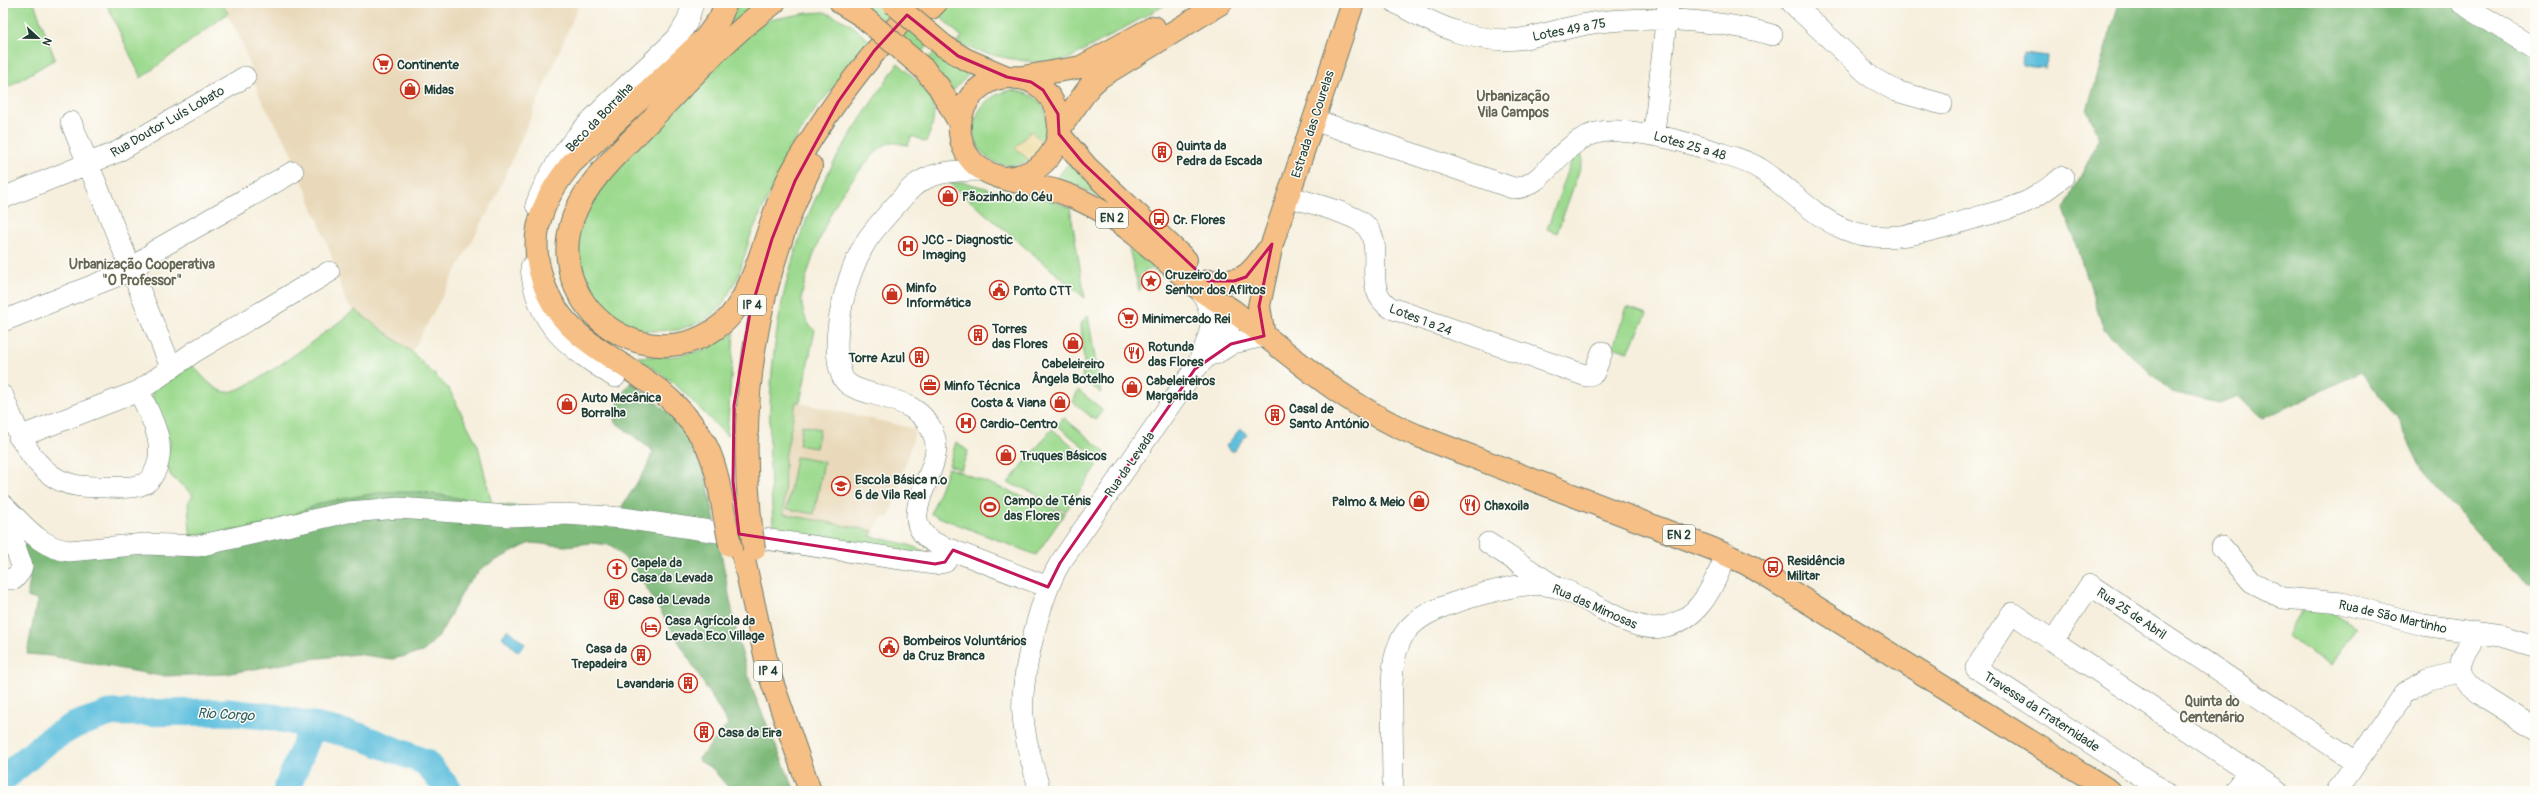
<svg xmlns="http://www.w3.org/2000/svg" width="2538" height="794" font-family="Pangolin,sans-serif">
<style>
.built{fill:#e9d9ba}
.green{fill:#9dda8f;stroke:#5e8c62}
.forest{fill:#7eba7a;stroke:#4e7c57}
.sand{fill:#eeda9e;stroke:#868c69}
.water{fill:#5fc0de;stroke:#3f7e89}
.lines{fill:none;stroke-linecap:round;stroke-linejoin:round}
.river{stroke:#5fc0de;stroke-width:27}
.minor-casing{stroke:#6a7b6f;stroke-width:22}
.major-casing{stroke:#6a7b6f;stroke-width:24}
.highway-casing{stroke:#6a7b6f;stroke-width:24}
.minor{stroke:#fff;stroke-width:21}
.major{stroke:#f5bf86;stroke-width:22}
.highway{stroke:#f5bf86;stroke-width:22}
.major-bridge-casing{stroke:#6a7b6f;stroke-width:24;stroke-linecap:butt}
.highway-bridge-casing{stroke:#6a7b6f;stroke-width:24;stroke-linecap:butt}
.major-bridge{stroke:#f5bf86;stroke-width:22}
.highway-bridge{stroke:#f5bf86;stroke-width:22}
.marked{fill:none;stroke:#c2185b;stroke-width:3;stroke-linejoin:round}
.labels{text-anchor:middle;stroke-width:3;stroke-linejoin:round;paint-order:stroke}
.shield{fill:#fdfcf7;stroke:#62766e;stroke-width:1}
.shield-label{font-size:12px;font-weight:bold;fill:#1f3d34}
.street-label{font-size:13px;fill:#1f3d34;stroke:#fdfcf7}
.poi-label{font-size:13px;font-weight:bold;fill:#1f3d34;stroke:#fdfcf7;text-anchor:start}
.neighbourhood-label{font-size:14px;font-weight:bold;fill:#665;stroke:#fdfcf7}
.water-label{font-size:14px;font-style:italic;fill:#2f5e5e;stroke:#fdfcf7}
</style>
<rect width="100%" height="100%" fill="#fdfcf7"/>
<filter id="ink" filterUnits="userSpaceOnUse"><feTurbulence type="fractalNoise" baseFrequency=".025" numOctaves="2"/><feDisplacementMap in="SourceGraphic" scale="8" xChannelSelector="R" yChannelSelector="G"/><feConvolveMatrix kernelMatrix="1 2 1 2 8 2 1 2 1" color-interpolation-filters="sRGB"/></filter>
<filter id="wash" filterUnits="userSpaceOnUse"><feTurbulence type="fractalNoise" baseFrequency=".012" numOctaves="4" result="noise"/><feDisplacementMap in="SourceGraphic" scale="16" xChannelSelector="R" yChannelSelector="G"/><feGaussianBlur stdDeviation="0.9" result="paint"/><feColorMatrix in="noise" values="0 0 0 0 0 0 0 0 0 0 0 0 0 0 0 0 0 1.4 0 .05"/><feComposite in="paint" operator="in"/></filter>
<g filter="url(#wash)">
<rect width="100%" height="100%" fill="#f6efdd"/>
<path class="built" d="M 221,3 L 580,3 L 496,197 L 412,352 L 346,303 L 330,251 L 290,149 L 260,98 L 242,42 Z
M 796,402 L 916,429 L 889,518 L 882,517 L 873,531 L 784,514 L 785,458 Z"/>
<path class="green" d="M 3,3 L 34,3 L 55,59 L 3,90 Z
M 106,3 L 221,3 L 228,13 L 141,78 Z
M 739,3 L 748,3 L 753,7 L 736,24 L 731,20 Z
M 861,3 L 884,3 L 931,42 L 920,54 Z
M 950,3 L 1169,3 L 1070,58 C 1044,69 982,55 957,43 L 962,37 L 938,15 Z
M 825,12 L 850,24 L 872,43 L 817,107 L 795,140 L 751,234 L 738,277 L 721,307 L 703,321 L 678,330 L 651,331 L 639,329 L 609,315 L 585,291 L 576,238 L 593,191 L 741,36 L 769,20 L 807,13 Z
M 938,48 L 970,73 L 953,91 L 927,60 Z
M 898,63 C 928,91 945,100 926,142 L 912,136 L 908,145 L 891,142 C 876,147 851,181 841,195 C 827,216 807,269 802,294 C 800,304 805,325 815,330 L 800,402 L 796,402 L 785,458 L 784,514 L 873,531 L 870,536 L 909,545 L 935,556 L 774,535 C 764,410 767,295 824,181 C 845,140 872,102 898,63 Z
M 1012,90 C 1048,96 1049,113 1045,145 L 1030,131 L 1030,161 C 1022,163 1013,167 1005,165 C 962,158 963,98 1012,90 Z
M 1581,153 L 1583,160 L 1557,233 L 1547,229 L 1572,160 Z
M 1071,160 L 1114,205 L 1112,207 L 1084,189 L 1057,178 Z
M 962,182 L 1002,192 L 1044,198 L 1070,208 L 1085,298 L 949,183 Z
M 1129,248 L 1166,276 L 1163,277 C 1157,267 1145,267 1139,277 L 1141,290 L 1139,291 Z
M 1627,307 L 1647,314 L 1628,352 L 1613,347 Z
M 355,310 L 412,352 L 449,389 L 478,446 L 492,504 L 422,492 L 191,543 L 188,503 L 193,495 L 171,476 L 166,463 L 170,441 L 155,414 L 151,390 L 192,365 C 201,374 215,393 228,392 C 253,390 331,327 355,310 Z
M 1088,315 L 1101,393 L 1082,378 L 1084,361 L 1081,324 Z
M 734,333 L 727,436 L 673,382 L 636,357 L 677,356 L 707,349 Z
M 1078,390 L 1103,410 L 1095,420 L 1073,402 Z
M 1063,417 L 1105,452 L 1099,460 L 1057,425 Z
M 802,425 L 820,429 L 816,448 L 799,445 Z
M 1052,429 L 1097,466 L 1066,511 L 1037,499 L 1038,494 L 1008,483 Z
M 956,442 L 968,451 L 961,470 L 949,465 Z
M 796,457 L 824,462 L 814,514 L 787,509 Z
M 948,468 L 960,472 L 1065,513 L 1036,555 L 931,514 Z
M 2303,608 L 2327,608 L 2356,627 L 2332,665 L 2286,636 Z"/>
<path class="forest" d="M 2119,3 L 2482,3 L 2469,12 L 2535,55 L 2535,582 L 2530,583 L 2508,567 L 2424,474 L 2397,418 L 2361,372 L 2262,419 L 2238,396 L 2219,403 L 2171,392 L 2104,330 L 2064,209 L 2100,138 L 2087,110 Z
M 631,382 C 663,407 687,426 704,464 L 737,636 L 754,694 L 795,791 L 731,791 L 713,769 L 698,760 L 728,724 L 634,567 L 611,545 L 591,543 L 565,546 L 530,543 L 485,566 L 467,584 L 439,636 L 423,652 L 392,659 L 356,654 L 311,659 L 225,674 L 161,676 L 51,656 L 27,654 L 37,600 L 27,597 L 30,579 L 19,537 L 66,554 L 262,526 L 325,502 L 383,492 L 422,492 L 492,504 L 550,509 L 619,511 L 646,469 L 653,451 L 614,421 L 620,397 Z"/>
<path class="sand" d="M 1031,131 L 1045,145 L 1030,161 L 1015,148 Z"/>
<path class="water" d="M 2023,53 L 2047,56 L 2046,68 L 2022,66 Z
M 1240,429 L 1247,434 L 1233,452 L 1226,446 Z
M 508,629 L 525,644 L 518,652 L 502,637 Z"/>
<g class="lines">
<path class="river" d="M 3,779 L 49,740 L 75,725 L 110,713 L 228,712 L 273,717 L 359,736 L 425,762 L 450,791
M 286,791 L 313,725"/>
</g>
</g>
<g filter="url(#ink)">
<g class="lines">
<defs>
<path id="minor" d="M 1396,3 C 1436,26 1478,46 1526,38 C 1551,33 1575,25 1600,22 C 1651,16 1723,20 1772,35
M 1792,3 L 1871,77 L 1896,91 L 1942,104
M 2461,3 L 2535,49
M 1314,120 L 1513,188 C 1550,189 1560,127 1619,131 C 1654,133 1686,142 1720,153 C 1734,158 1749,161 1762,170 C 1789,188 1813,216 1844,229 C 1887,247 1933,230 1975,218 C 1993,213 2011,209 2028,201 C 2040,195 2052,185 2063,177
M 71,122 L 171,367
M 1654,134 L 1668,3
M 982,170 C 963,171 940,170 923,180 C 912,185 904,196 896,205 C 886,216 876,227 867,240 C 847,272 828,339 842,376 C 852,402 921,387 935,439 C 944,473 887,521 939,545 L 1048,587
M 1288,196 C 1306,202 1353,213 1365,225 C 1388,248 1359,289 1391,308 L 1587,376 L 1594,373 L 1602,352
M 3,198 L 117,152 L 245,77
M 536,205 C 561,134 627,89 678,37 L 687,22 L 693,3
M 531,267 C 536,326 570,348 615,377
M 3,321 L 132,270 L 156,250 L 293,172
M 1215,354 L 1233,343 L 1264,336
M 1200,359 C 1212,331 1217,317 1200,290
M 3,396 C 15,425 25,456 51,475 C 67,487 86,487 104,487 C 116,487 129,489 141,485 C 148,483 152,478 155,471 C 168,444 150,416 139,391
M 19,437 L 139,391 L 194,352 L 329,272
M 3,505 C 23,524 40,548 69,551 L 145,544 L 198,546 L 348,512 L 399,508 L 509,516 L 565,514 L 623,518 L 935,564 L 945,562 L 953,550
M 3,513 L 22,566 L 20,572 L 14,579 L 3,579
M 1488,543 L 1553,585
M 2222,547 L 2252,582 L 2283,598 L 2342,603 L 2423,625 L 2501,636 L 2535,646
M 2477,633 C 2451,669 2456,678 2491,701 C 2506,710 2520,720 2535,729
M 2053,641 L 2012,613 L 1976,668 L 2164,791
M 1040,791 C 1033,767 1025,742 1023,716 C 1020,677 1040,597 1060,563 L 1195,369 L 1226,336 L 1234,311
M 1393,791 C 1393,763 1392,734 1392,706 C 1390,630 1406,616 1479,595 C 1506,588 1534,579 1562,589 C 1591,599 1630,633 1662,627 C 1701,620 1712,587 1727,554
M 2235,791 L 2248,771
M 2278,791 L 2053,641 L 2090,585 L 2356,762
M 2337,791 L 2404,693 L 2428,680 L 2461,671"/>
<path id="major" d="M 841,3 L 862,16
M 944,46 L 965,59 L 1007,77
M 924,69 L 939,87 L 959,122
M 1059,134 L 1087,167 L 1186,260
M 1006,178 C 1082,171 1070,75 1008,77 C 967,79 945,128 971,160 C 988,181 1031,183 1057,191 C 1075,197 1092,205 1108,215 C 1141,235 1168,265 1199,289 C 1210,298 1225,304 1236,313 C 1294,358 1348,407 1416,435 L 1713,549 L 1747,564 L 2110,791
M 1208,281 C 1242,283 1248,278 1267,251
M 1264,336 L 1259,306 L 1272,244 L 1353,3"/>
<path id="highway" d="M 774,3 C 728,36 689,80 650,121 C 622,150 587,179 573,218 C 542,307 648,384 722,324 C 757,295 767,219 789,177 C 823,113 869,56 918,3
M 931,8 L 936,3
M 1017,78 L 1081,67 L 1154,27
M 1060,128 L 1090,86 L 1100,77 L 1221,3
M 725,519 C 720,492 717,462 702,438 C 688,416 667,394 645,380 C 595,345 550,328 538,262 C 531,223 549,191 572,163 L 706,37 L 720,18 L 726,3
M 751,527 C 737,402 757,280 811,166
M 741,546 L 769,673 L 810,791"/>
</defs>
<use href="#minor" class="minor-casing"/>
<use href="#major" class="major-casing"/>
<use href="#highway" class="highway-casing"/>
<use href="#minor" class="minor"/>
<use href="#major" class="major"/>
<use href="#highway" class="highway"/>
<defs>
<path id="major-bridge" d="M 893,3 L 944,46
M 862,16 L 924,69"/>
<path id="highway-bridge" d="M 725,519 L 730,545
M 751,527 L 754,549"/>
</defs>
<use href="#major-bridge" class="major-bridge-casing"/>
<use href="#highway-bridge" class="highway-bridge-casing"/>
<use href="#major-bridge" class="major-bridge"/>
<use href="#highway-bridge" class="highway-bridge"/>
</g>
</g>
<path class="marked" d="M 907,15 L 958,56 L 1007,77 L 1031,82 L 1043,90 L 1058,114 L 1059,134 L 1083,163 L 1208,281 L 1234,281 L 1246,277 L 1272,244 L 1259,306 L 1264,336 L 1231,344 L 1195,369 L 1060,563 L 1048,587 L 953,550 L 945,562 L 935,564 L 739,534 L 733,481 L 734,405 L 750,313 L 772,239 L 795,181 L 838,102 L 874,51 Z"/>
<defs>
<symbol id="supermarket-ring" viewBox="-11 -11 22 22"><circle r="9.5" fill="#fdfcf7" stroke="#c8321e" stroke-width="1.5"/><path d="M-6-5.5h2.5l.6 2H6L4.5 2H-2.5L-4.4-4H-6ZM-1.5 3.2a1.3 1.3 0 1 0 .1 0ZM3 3.2a1.3 1.3 0 1 0 .1 0Z" fill="#c8321e"/></symbol>
<symbol id="shop-ring" viewBox="-11 -11 22 22"><circle r="9.5" fill="#fdfcf7" stroke="#c8321e" stroke-width="1.5"/><path d="M-5-2.5h2.3a2.7 3.5 0 0 1 5.4 0H5L5.5 6h-11ZM-1.5-2.5h3a1.5 2.3 0 0 0-3 0Z" fill="#c8321e"/></symbol>
<symbol id="building-ring" viewBox="-11 -11 22 22"><circle r="9.5" fill="#fdfcf7" stroke="#c8321e" stroke-width="1.5"/><path d="M-4-6H4V6H1V3H-1V6H-4ZM-2.5-4.3h1.7v1.8h-1.7ZM.8-4.3h1.7v1.8H.8ZM-2.5-1h1.7V.8h-1.7ZM.8-1h1.7V.8H.8Z" fill="#c8321e"/></symbol>
<symbol id="bus-ring" viewBox="-11 -11 22 22"><circle r="9.5" fill="#fdfcf7" stroke="#c8321e" stroke-width="1.5"/><path d="M-5-6H5V4H4V6H2V4H-2V6H-4V4H-5ZM-3.5-4V0h7V-4ZM-3.5 1.2v1.5H-2V1.2ZM2 1.2v1.5H3.5V1.2Z" fill="#c8321e"/></symbol>
<symbol id="hospital-ring" viewBox="-11 -11 22 22"><circle r="9.5" fill="#fdfcf7" stroke="#c8321e" stroke-width="1.5"/><path d="M-5-5h3v3.5h4V-5h3V5h-3V1.5h-4V5h-3Z" fill="#c8321e"/></symbol>
<symbol id="sight-ring" viewBox="-11 -11 22 22"><circle r="9.5" fill="#fdfcf7" stroke="#c8321e" stroke-width="1.5"/><path d="M0-6L1.8-2.2L6-1.7L2.9 1.2L3.7 5.4L0 3.3L-3.7 5.4L-2.9 1.2L-6-1.7L-1.8-2.2Z" fill="#c8321e"/></symbol>
<symbol id="civic-ring" viewBox="-11 -11 22 22"><circle r="9.5" fill="#fdfcf7" stroke="#c8321e" stroke-width="1.5"/><path d="M-.6-6.5H3V-4.5H.6V-3L4-1V1h2V6H-6V1h2V-1L-.6-3ZM-1.2 2.5V6h2.4V2.5Z" fill="#c8321e"/></symbol>
<symbol id="restaurant-ring" viewBox="-11 -11 22 22"><circle r="9.5" fill="#fdfcf7" stroke="#c8321e" stroke-width="1.5"/><path d="M-5-6h1v4h1v-4h1v4h1v-4h1v5L-1.5 .5V6h-2V.5L-5-1ZM5-6V6H3V1.5H1.5Q1.5-4 5-6Z" fill="#c8321e"/></symbol>
<symbol id="office-ring" viewBox="-11 -11 22 22"><circle r="9.5" fill="#fdfcf7" stroke="#c8321e" stroke-width="1.5"/><path d="M-6-3h4V-5.5h4V-3h4V5H-6ZM-1-4.5V-3h2v-1.5ZM-6 0V1H6V0Z" fill="#c8321e"/></symbol>
<symbol id="school-ring" viewBox="-11 -11 22 22"><circle r="9.5" fill="#fdfcf7" stroke="#c8321e" stroke-width="1.5"/><path d="M0-5L7-2L0 1L-7-2ZM-4 1L0 2.5L4 1V4Q0 6-4 4Z" fill="#c8321e"/></symbol>
<symbol id="stadium-ring" viewBox="-11 -11 22 22"><circle r="9.5" fill="#fdfcf7" stroke="#c8321e" stroke-width="1.5"/><path d="M0-5a6.5 5 0 1 0 0 10a6.5 5 0 1 0 0-10ZM-3.5-1.8h7v3.6h-7Z" fill="#c8321e"/></symbol>
<symbol id="church-ring" viewBox="-11 -11 22 22"><circle r="9.5" fill="#fdfcf7" stroke="#c8321e" stroke-width="1.5"/><path d="M-1.2-6h2.4v3.5h3.3v2.4h-3.3V6h-2.4V-.1h-3.3v-2.4h3.3Z" fill="#c8321e"/></symbol>
<symbol id="hotel-ring" viewBox="-11 -11 22 22"><circle r="9.5" fill="#fdfcf7" stroke="#c8321e" stroke-width="1.5"/><path d="M-6-4.5h1.5V1H6V5H4.5V3h-9V5H-6ZM-4 0a1.8 1.8 0 1 1 3.6 0ZM.5 0V-2.5h3Q6-2.5 6 0Z" fill="#c8321e"/></symbol>
</defs>
<g fill-rule="evenodd">
<use href="#supermarket-ring" x="372" y="53" width="22" height="22"/>
<use href="#shop-ring" x="399" y="78" width="22" height="22"/>
<use href="#building-ring" x="1151" y="141" width="22" height="22"/>
<use href="#shop-ring" x="937" y="185" width="22" height="22"/>
<use href="#bus-ring" x="1148" y="208" width="22" height="22"/>
<use href="#hospital-ring" x="897" y="235" width="22" height="22"/>
<use href="#sight-ring" x="1140" y="270" width="22" height="22"/>
<use href="#civic-ring" x="988" y="279" width="22" height="22"/>
<use href="#shop-ring" x="881" y="283" width="22" height="22"/>
<use href="#supermarket-ring" x="1117" y="307" width="22" height="22"/>
<use href="#building-ring" x="967" y="324" width="22" height="22"/>
<use href="#shop-ring" x="1062" y="332" width="22" height="22"/>
<use href="#restaurant-ring" x="1123" y="342" width="22" height="22"/>
<use href="#building-ring" x="908" y="346" width="22" height="22"/>
<use href="#office-ring" x="919" y="374" width="22" height="22"/>
<use href="#shop-ring" x="1121" y="376" width="22" height="22"/>
<use href="#shop-ring" x="1049" y="391" width="22" height="22"/>
<use href="#shop-ring" x="556" y="393" width="22" height="22"/>
<use href="#building-ring" x="1264" y="404" width="22" height="22"/>
<use href="#hospital-ring" x="955" y="412" width="22" height="22"/>
<use href="#shop-ring" x="995" y="444" width="22" height="22"/>
<use href="#school-ring" x="830" y="475" width="22" height="22"/>
<use href="#shop-ring" x="1408" y="490" width="22" height="22"/>
<use href="#restaurant-ring" x="1459" y="494" width="22" height="22"/>
<use href="#stadium-ring" x="979" y="496" width="22" height="22"/>
<use href="#bus-ring" x="1762" y="556" width="22" height="22"/>
<use href="#church-ring" x="606" y="558" width="22" height="22"/>
<use href="#building-ring" x="603" y="588" width="22" height="22"/>
<use href="#hotel-ring" x="640" y="616" width="22" height="22"/>
<use href="#civic-ring" x="878" y="636" width="22" height="22"/>
<use href="#building-ring" x="630" y="644" width="22" height="22"/>
<use href="#building-ring" x="677" y="672" width="22" height="22"/>
<use href="#building-ring" x="693" y="721" width="22" height="22"/>
</g>
<g class="labels">
<g class="shield">
<rect x="1096" y="208" width="32" height="20" rx="3"/>
<rect x="738" y="295" width="28" height="20" rx="3"/>
<rect x="1663" y="525" width="32" height="20" rx="3"/>
<rect x="754" y="661" width="28" height="20" rx="3"/>
</g>
<g class="shield-label">
<text x="1112" y="222">EN 2</text>
<text x="752" y="309">IP 4</text>
<text x="1679" y="539">EN 2</text>
<text x="768" y="675">IP 4</text>
</g>
<g class="street-label">
<text transform="translate(1569 29) rotate(-11)" y="5">Lotes 49 a 75</text>
<text transform="translate(599 117) rotate(-46)" y="5">Beco da Borralha</text>
<text transform="translate(167 121) rotate(-30)" y="5">Rua Doutor Luís Lobato</text>
<text transform="translate(1312 124) rotate(-72)" y="5">Estrada das Courelas</text>
<text transform="translate(1690 145) rotate(16)" y="5">Lotes 25 a 48</text>
<text transform="translate(1421 319) rotate(21)" y="5">Lotes 1 a 24</text>
<text transform="translate(1129 464) rotate(-55)" y="5">Rua da Levada</text>
<text transform="translate(1595 606) rotate(24)" y="5">Rua das Mimosas</text>
<text transform="translate(2132 613) rotate(34)" y="5">Rua 25 de Abril</text>
<text transform="translate(2393 616) rotate(13)" y="5">Rua de São Martinho</text>
<text transform="translate(2042 711) rotate(33)" y="5">Travessa da Fraternidade</text>
</g>
<g class="poi-label">
<text x="397" y="69">Continente</text>
<text x="424" y="94">Midas</text>
<text x="1176" y="150">Quinta da<tspan x="1176" dy="15">Pedra da Escada</tspan></text>
<text x="962" y="201">Pãozinho do Céu</text>
<text x="1173" y="224">Cr. Flores</text>
<text x="922" y="244">JCC - Diagnostic<tspan x="922" dy="15">Imaging</tspan></text>
<text x="1165" y="279">Cruzeiro do<tspan x="1165" dy="15">Senhor dos Aflitos</tspan></text>
<text x="906" y="292">Minfo<tspan x="906" dy="15">Informática</tspan></text>
<text x="1013" y="295">Ponto CTT</text>
<text x="1142" y="323">Minimercado Rei</text>
<text x="992" y="333">Torres<tspan x="992" dy="15">das Flores</tspan></text>
<text x="1148" y="351">Rotunda<tspan x="1148" dy="15">das Flores</tspan></text>
<text x="905" y="362" text-anchor="end">Torre Azul</text>
<text x="1073" y="368" text-anchor="middle">Cabeleireiro<tspan x="1073" dy="15">Ângela Botelho</tspan></text>
<text x="1146" y="385">Cabeleireiros<tspan x="1146" dy="15">Margarida</tspan></text>
<text x="944" y="390">Minfo Técnica</text>
<text x="581" y="402">Auto Mecânica<tspan x="581" dy="15">Borralha</tspan></text>
<text x="1046" y="407" text-anchor="end">Costa &amp; Viana</text>
<text x="1289" y="413">Casal de<tspan x="1289" dy="15">Santo António</tspan></text>
<text x="980" y="428">Cardio-Centro</text>
<text x="1020" y="460">Truques Básicos</text>
<text x="855" y="484">Escola Básica n.º<tspan x="855" dy="15">6 de Vila Real</tspan></text>
<text x="1004" y="505">Campo de Ténis<tspan x="1004" dy="15">das Flores</tspan></text>
<text x="1405" y="506" text-anchor="end">Palmo &amp; Meio</text>
<text x="1484" y="510">Chaxoila</text>
<text x="1787" y="565">Residência<tspan x="1787" dy="15">Militar</tspan></text>
<text x="631" y="567">Capela da<tspan x="631" dy="15">Casa da Levada</tspan></text>
<text x="628" y="604">Casa da Levada</text>
<text x="665" y="625">Casa Agrícola da<tspan x="665" dy="15">Levada Eco Village</tspan></text>
<text x="903" y="645">Bombeiros Voluntários<tspan x="903" dy="15">da Cruz Branca</tspan></text>
<text x="627" y="653" text-anchor="end">Casa da<tspan x="627" dy="15">Trepadeira</tspan></text>
<text x="674" y="688" text-anchor="end">Lavandaria</text>
<text x="718" y="737">Casa da Eira</text>
</g>
<g class="neighbourhood-label">
<text x="1513" y="101">Urbanização<tspan x="1513" dy="16">Vila Campos</tspan></text>
<text x="142" y="269">Urbanização Cooperativa<tspan x="142" dy="16">"O Professor"</tspan></text>
<text x="2212" y="706">Quinta do<tspan x="2212" dy="16">Centenário</tspan></text>
</g>
<g class="water-label">
<text transform="translate(226 714) rotate(3)" y="5">Rio Corgo</text>
</g>
</g>
<rect width="2538" height="794" fill="none" stroke="#fdfcf7" stroke-width="16"/>
<g transform="translate(38 38) rotate(112)" stroke="#fdfcf7" stroke-width="3" paint-order="stroke">
<path d="M0-3L7 15L0 10L-7 15Z" fill="#1f3d34"/>
<text y="-6" font-size="11" font-weight="bold" text-anchor="middle" fill="#1f3d34">N</text>
</g>
</svg>
